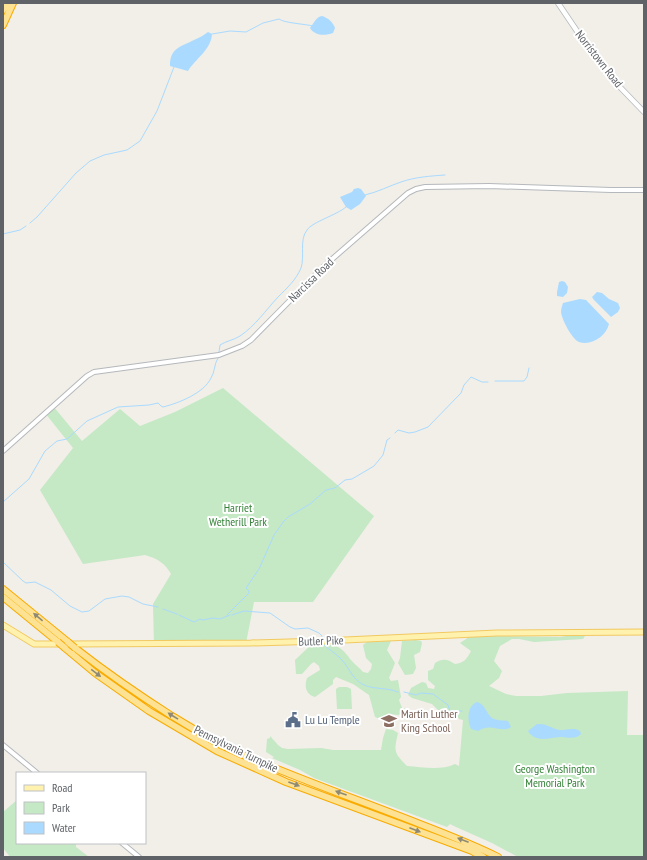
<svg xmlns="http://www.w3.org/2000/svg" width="647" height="860" font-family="'PT Sans Narrow',sans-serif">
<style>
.green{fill:#c5e8c5}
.water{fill:#aadaff}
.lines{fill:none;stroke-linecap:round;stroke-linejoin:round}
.stream{stroke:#aadaff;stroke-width:1}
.tertiary-casing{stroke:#b5b8bc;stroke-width:6}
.secondary-casing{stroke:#b6babf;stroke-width:6}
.primary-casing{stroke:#f2c960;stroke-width:7}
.motorway-casing{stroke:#f9ab00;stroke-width:8}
.tertiary{stroke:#fff;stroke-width:4}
.secondary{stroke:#fff;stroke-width:4.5}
.primary{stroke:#fff2af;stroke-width:5}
.motorway{stroke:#fde293;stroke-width:6}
.motorway-bridge-casing{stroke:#f9ab00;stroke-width:8;stroke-linecap:butt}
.motorway-bridge{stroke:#fde293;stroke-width:6}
.oneway{fill:#8e8975}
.labels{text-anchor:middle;stroke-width:4;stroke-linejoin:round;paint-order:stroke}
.street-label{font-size:12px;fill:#5f6368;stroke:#fff}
.park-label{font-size:12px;fill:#348238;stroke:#fff}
.education-label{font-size:12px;fill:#785e54;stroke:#fff;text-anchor:start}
.service-label{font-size:12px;fill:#4e5e75;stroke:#fff;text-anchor:start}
</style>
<rect width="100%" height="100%" fill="#f1efe8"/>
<path class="green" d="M 223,388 L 374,516 L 313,602 L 254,602 L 246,643 L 154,644 L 153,604 L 171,574 C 165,563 158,559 145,555 L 83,564 L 40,490 L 73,448 L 45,413 L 53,406 L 82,441 L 120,409 L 140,426 L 175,412 Z
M 573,635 L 585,636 L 583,639 L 534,642 L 519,639 L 512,639 L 500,646 L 494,661 L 502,671 L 499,678 L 489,686 L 506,694 L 516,696 L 541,696 L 567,693 L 628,691 L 627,735 L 644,735 L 644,857 L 518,857 L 492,843 L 456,827 L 450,824 L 447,827 L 314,778 L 300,770 L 272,758 L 274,757 L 266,752 L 267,739 L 270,738 L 270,736 L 278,745 L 282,748 L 288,749 L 321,748 L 333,750 L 381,750 L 383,738 L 386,729 L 393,730 L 398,733 C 394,751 393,752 407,766 C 421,767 441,771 455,764 L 459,766 L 463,720 L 459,719 L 456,714 L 449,717 L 439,711 L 432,704 L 412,698 L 408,695 L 411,688 L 422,682 L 426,683 L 428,688 L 434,689 L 435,686 L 428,680 L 428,671 L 433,669 L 435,663 C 443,658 447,659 455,664 C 464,663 467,659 471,651 L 460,643 L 469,637 L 481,636 L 560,637 Z
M 416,640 L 421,641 L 422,643 L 420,652 L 414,655 L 416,668 L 413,674 L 405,675 L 398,663 L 400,658 L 402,641 Z
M 391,641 L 387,650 L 395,663 L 389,678 L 391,681 L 398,680 L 401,697 L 399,700 L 402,708 L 405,708 L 399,715 L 388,714 L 387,717 L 380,719 L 375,717 L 369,695 L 353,684 L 336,677 L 333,680 L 333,684 L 315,697 C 306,694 304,687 307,678 L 320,670 L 319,666 L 314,662 L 311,664 L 302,674 L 296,674 L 295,660 L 312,644 C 326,643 338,643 347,655 C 349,657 349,658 351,660 C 355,665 359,667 363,672 L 368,673 L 371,669 L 372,664 L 366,658 L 363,645 L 367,642 Z
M 339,687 L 347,687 L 351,689 L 352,709 L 337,709 L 336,691 L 336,689 Z
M 17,800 L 17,843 L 76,843 L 76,847 L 89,857 L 10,857 L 3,848 L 3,812 Z"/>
<path class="water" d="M 322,16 C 328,18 333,22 335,28 L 333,33 C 325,36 315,36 310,28 C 314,23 316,17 322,16 Z
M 208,32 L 212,34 C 211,50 196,58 188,71 L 170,66 C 170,48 180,47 194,40 C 199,38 204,35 208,32 Z
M 358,188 L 361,189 L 366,196 L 360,204 L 351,210 L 346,207 L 340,197 L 352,192 L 354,189 Z
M 562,281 L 565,282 L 568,287 L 567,293 L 563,297 L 557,296 L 557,292 L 559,282 Z
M 597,292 L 602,293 L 609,299 L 618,303 L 620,308 L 618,312 L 611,317 L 594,300 L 592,297 Z
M 580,299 L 586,300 L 609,324 C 606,336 592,346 579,342 C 572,339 562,320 561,312 C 561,309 562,306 563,303 Z
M 477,702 C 485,704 486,713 492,718 C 497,721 503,720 508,721 L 511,727 C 501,734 492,722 478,731 L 471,729 C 467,720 467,706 477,702 Z
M 537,724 C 547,723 552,729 560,730 C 567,730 574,727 580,731 L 581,734 C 576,740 567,737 560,737 C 549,738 535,743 528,731 Z"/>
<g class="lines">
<path class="stream" d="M 212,34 L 230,31 L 246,32 L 263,23 L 279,19 C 284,23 305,24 313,26
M 365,195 C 378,192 389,186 401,182 C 415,177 431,176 445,175
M 30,223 L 37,217 L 76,173 L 90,161 L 104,155 L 127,150 L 140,141 L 157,111 L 174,67
M 3,234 L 20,230 L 26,226
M 219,352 L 220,345 C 226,341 234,340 240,336 C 255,326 266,310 278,297 C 287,288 296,280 301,268 C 305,256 299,240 307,230 C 312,222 337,215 346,207
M 495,381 L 524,381 L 527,377 L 529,368
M 395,433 L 398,430 L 409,433 L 415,432 L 428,427 L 461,393 L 464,385 L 471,377 L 482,382 L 488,382
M 3,502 L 29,479 L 45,451 L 57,441 L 67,439 L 87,421 L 118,407 L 149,405 L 158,403 L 161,406 L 163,407 C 179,403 204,393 211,378 C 215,372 214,364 218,358
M 3,562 L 23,581 L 26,583 L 35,582 L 51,590 L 70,606 L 82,612 L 89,611 L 105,599 L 122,596 L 129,597 L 143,604 L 158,607
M 163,609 L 177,614
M 179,615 L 194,622 L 200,619 L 203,620 L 213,618 L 220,619 L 230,615
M 227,615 L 249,593 L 249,591 L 246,588 L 259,569 L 274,535 L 284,521 L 288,517 L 310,504 L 326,490 L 335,488 L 345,480 L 352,479 L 374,466 L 383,455 L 387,440 L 390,438
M 232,615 L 244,611 L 270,613 L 290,627 L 295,629 L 308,628 L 319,633 L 322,636 L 322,638
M 323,644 C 329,650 337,654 342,660 C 349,668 352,678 362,684 C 373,690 386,687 398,692
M 404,692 L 416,695 L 421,693 L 433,694 L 448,705 L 450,711 L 462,711"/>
<defs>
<path id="tertiary" d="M 3,451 L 87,376 L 94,372 L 219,355 L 242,346 L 251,340 L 323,267 L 408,193 L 416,189 L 425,187 L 489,186 L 611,190 L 644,190
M 3,745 L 37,773
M 122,843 L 139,857"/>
<path id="secondary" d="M 558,3 L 581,37 L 616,83 L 644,112"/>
<path id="primary" d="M 3,625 L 34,644 L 61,644
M 69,644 L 251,643 L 323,641 L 497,633 L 644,632"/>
<path id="motorway" d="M 3,10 L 7,3
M 3,25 L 13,3
M 3,589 L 68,642
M 3,597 L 58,642
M 65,648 L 95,673 L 149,711 L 217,751 L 286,782 L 472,851 L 483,857
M 75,648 C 107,673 139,695 172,716 C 194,729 215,743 239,753 C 298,779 359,800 420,824 C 446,834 472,844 498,857"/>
</defs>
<use href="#tertiary" class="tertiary-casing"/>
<use href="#secondary" class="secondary-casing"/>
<use href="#primary" class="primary-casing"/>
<use href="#motorway" class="motorway-casing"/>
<use href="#tertiary" class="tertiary"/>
<use href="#secondary" class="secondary"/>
<use href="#primary" class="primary"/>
<use href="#motorway" class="motorway"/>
<defs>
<path id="motorway-bridge" d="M 58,642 L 65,648
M 68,642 L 75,648"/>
</defs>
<use href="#motorway-bridge" class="motorway-bridge-casing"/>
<use href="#motorway-bridge" class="motorway-bridge"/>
</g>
<defs><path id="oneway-solid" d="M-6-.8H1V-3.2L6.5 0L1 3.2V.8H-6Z"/></defs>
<g class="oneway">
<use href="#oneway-solid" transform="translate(38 617) rotate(-140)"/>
<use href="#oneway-solid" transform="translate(96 673) rotate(37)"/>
<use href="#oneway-solid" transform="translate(173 716) rotate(-148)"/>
<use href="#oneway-solid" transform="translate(294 784) rotate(20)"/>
<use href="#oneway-solid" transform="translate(341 793) rotate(-160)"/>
<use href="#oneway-solid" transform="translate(415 830) rotate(21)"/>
<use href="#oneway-solid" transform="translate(463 840) rotate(-159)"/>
</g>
<defs>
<symbol id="civic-bare" viewBox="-9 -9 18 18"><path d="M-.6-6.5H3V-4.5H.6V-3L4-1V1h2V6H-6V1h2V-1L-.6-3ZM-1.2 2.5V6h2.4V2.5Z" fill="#5c6f8a" stroke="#fff" stroke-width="2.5" paint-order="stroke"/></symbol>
<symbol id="school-bare" viewBox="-9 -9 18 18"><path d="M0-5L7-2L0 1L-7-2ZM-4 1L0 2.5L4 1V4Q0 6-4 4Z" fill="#8d6e63" stroke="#fff" stroke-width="2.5" paint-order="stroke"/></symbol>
</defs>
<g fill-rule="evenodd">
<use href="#civic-bare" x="282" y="709" width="22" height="22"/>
<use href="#school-bare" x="378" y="710" width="22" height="22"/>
</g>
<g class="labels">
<g class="street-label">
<text transform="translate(599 59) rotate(52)" y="4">Norristown Road</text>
<text transform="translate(311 280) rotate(-44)" y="4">Narcissa Road</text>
<text transform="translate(321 641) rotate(-2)" y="4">Butler Pike</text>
<text transform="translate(236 749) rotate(26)" y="4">Pennsylvania Turnpike</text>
</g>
<g class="park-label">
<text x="238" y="512">Harriet<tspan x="238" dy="14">Wetherill Park</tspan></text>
<text x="555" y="773">George Washington<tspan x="555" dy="14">Memorial Park</tspan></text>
</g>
<g class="education-label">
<text x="401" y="718">Martin Luther<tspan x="401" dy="14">King School</tspan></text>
</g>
<g class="service-label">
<text x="305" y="724">Lu Lu Temple</text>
</g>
</g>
<rect width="647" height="860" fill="none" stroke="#5f6368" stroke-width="8"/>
<rect x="16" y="772" width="130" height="72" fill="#ffffff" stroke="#bfc1c3"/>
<rect x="24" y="785" width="20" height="6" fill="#fff2af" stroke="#bfc1c3"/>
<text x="52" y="792" font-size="12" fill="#5f6368">Road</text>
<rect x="24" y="802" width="20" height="12" fill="#c5e8c5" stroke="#bfc1c3"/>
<text x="52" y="812" font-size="12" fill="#5f6368">Park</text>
<rect x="24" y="822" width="20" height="12" fill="#aadaff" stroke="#bfc1c3"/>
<text x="52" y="832" font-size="12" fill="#5f6368">Water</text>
</svg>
